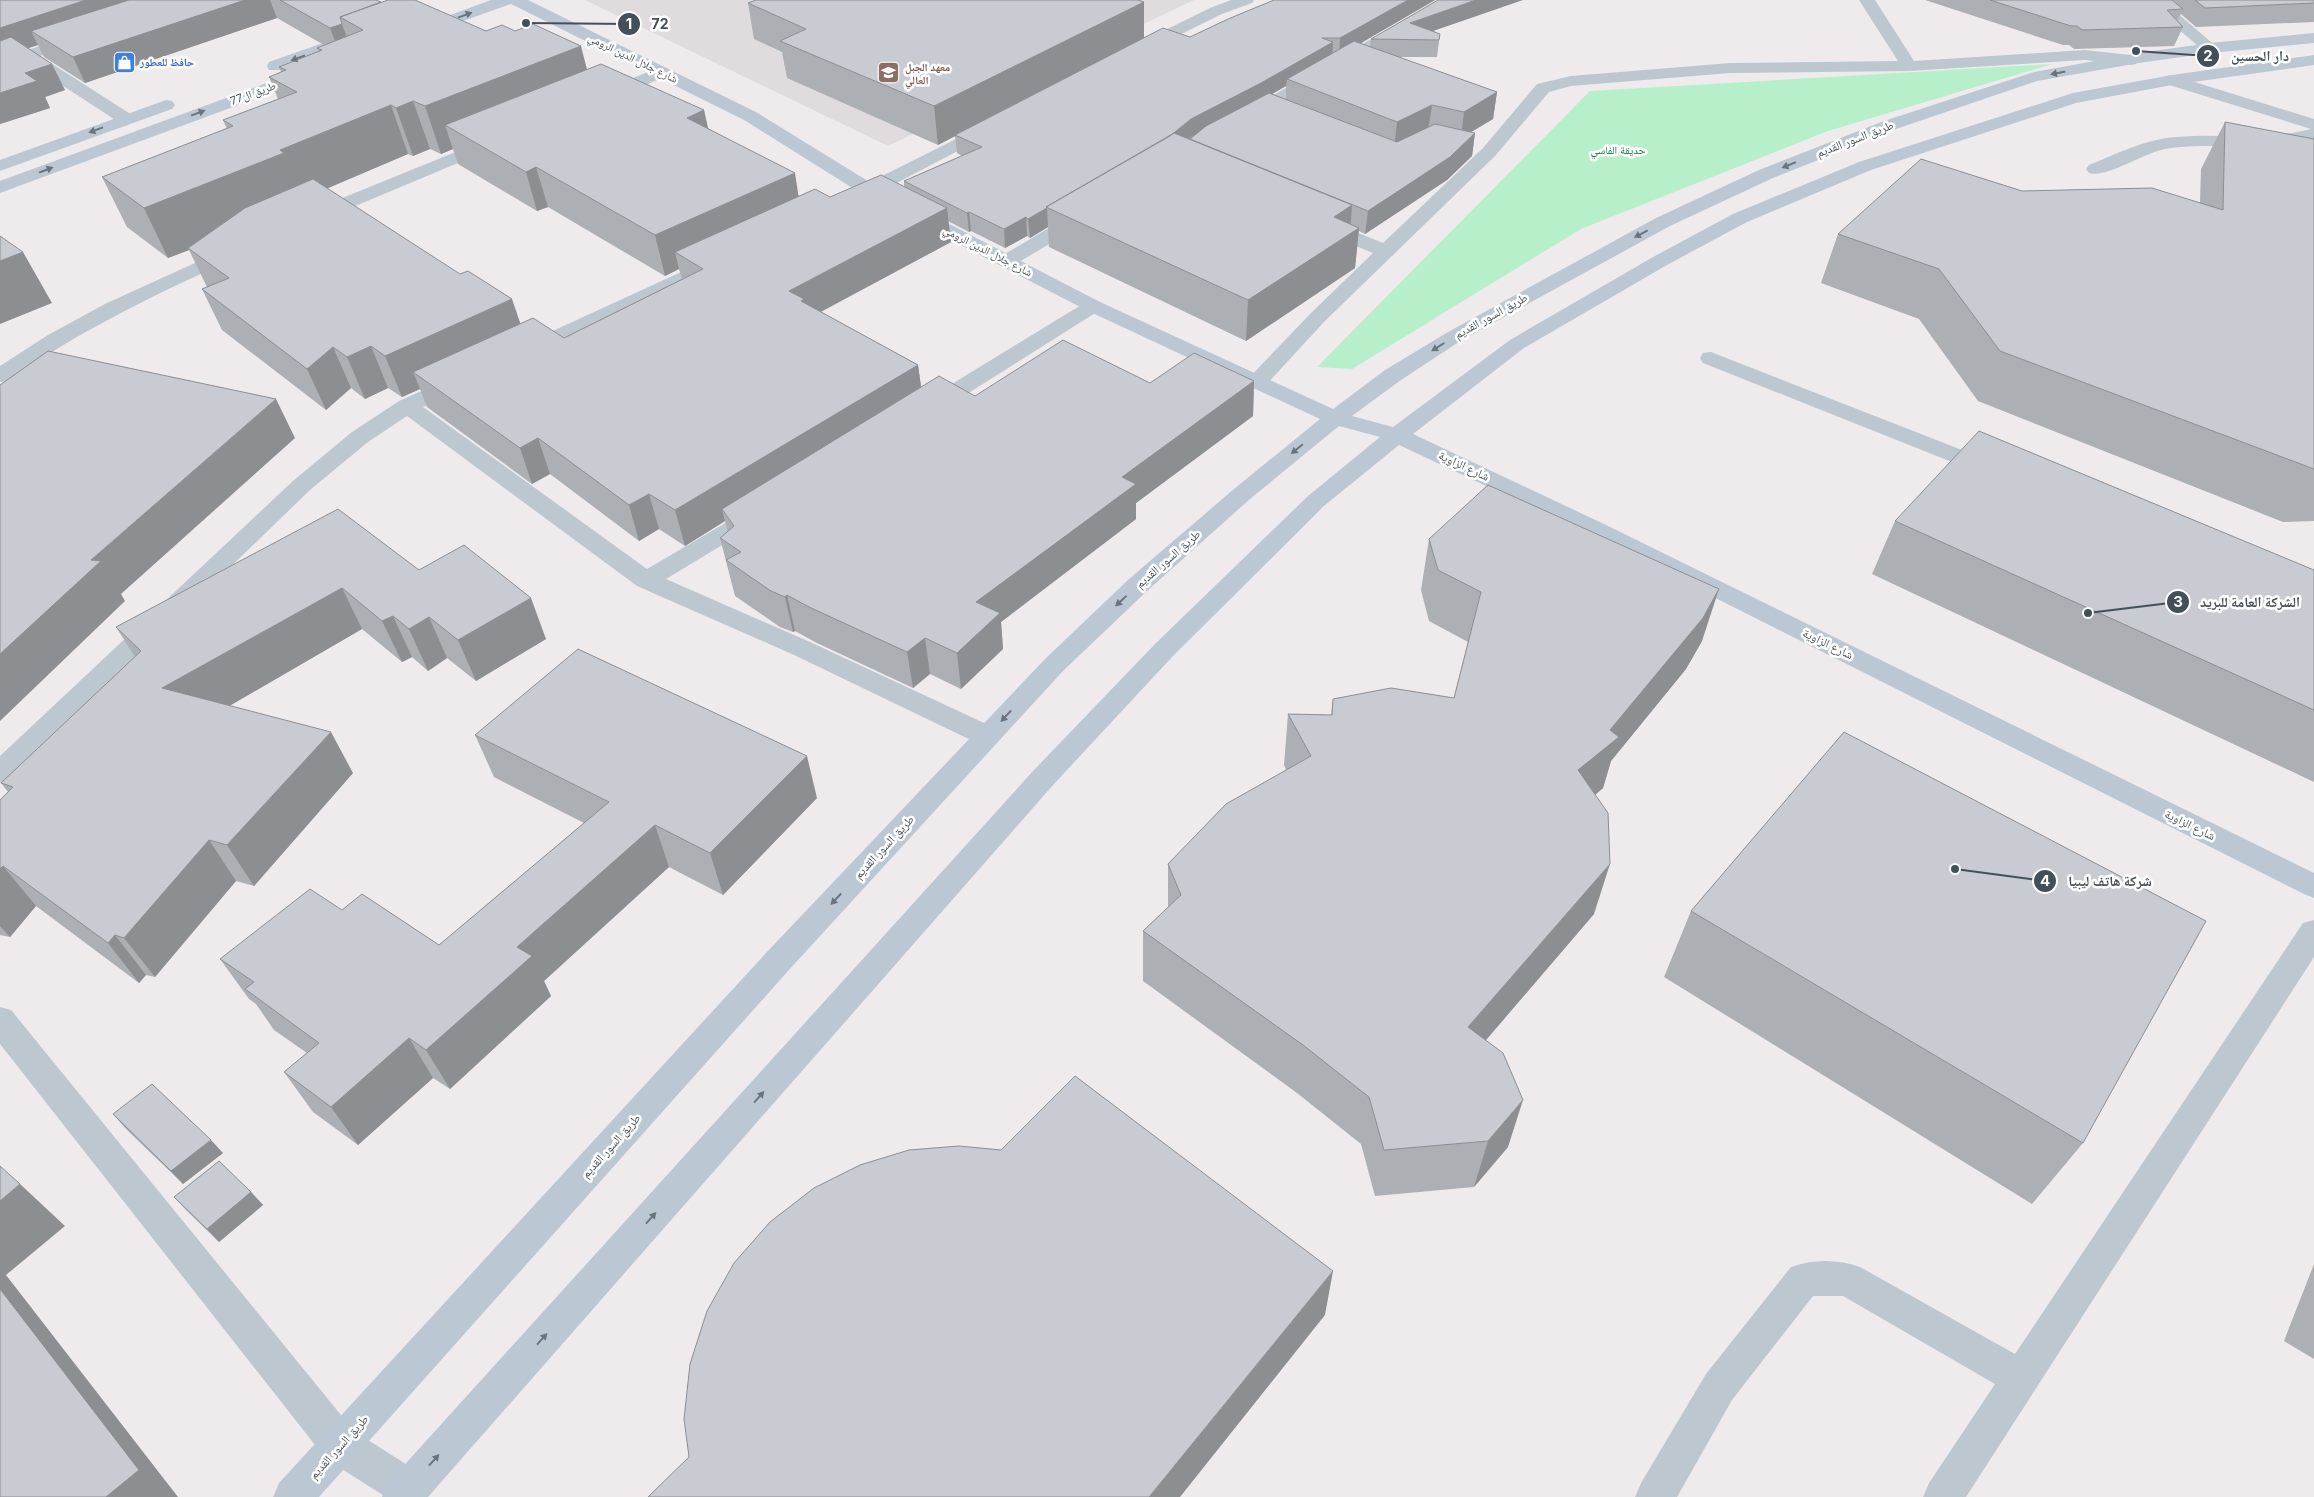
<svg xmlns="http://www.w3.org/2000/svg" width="2314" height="1497" font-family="Inter,'Noto Naskh Arabic',sans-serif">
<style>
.education{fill:#e0dcde}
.green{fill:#b7efcb}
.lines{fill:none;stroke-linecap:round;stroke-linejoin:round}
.service{fill:#bcc7cf;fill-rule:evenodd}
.minor{fill:#bcc7cf;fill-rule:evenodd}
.secondary{fill:#bbc8d4;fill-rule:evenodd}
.wall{fill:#acafb4;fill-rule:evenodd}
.shaded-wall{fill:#8c8e92}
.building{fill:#c8cbd1;stroke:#8c8e92}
.oneway{fill:#68747e}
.labels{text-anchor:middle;stroke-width:5;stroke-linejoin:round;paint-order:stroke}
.far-street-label{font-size:11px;fill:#445059;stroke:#fff}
.far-shop-label{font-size:11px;font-weight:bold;fill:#366cbe;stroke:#fff;text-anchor:start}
.far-education-label{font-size:11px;font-weight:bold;fill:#785e54;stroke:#fff;text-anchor:start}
.far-park-label{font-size:11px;fill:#147b44;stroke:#fff}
.street-label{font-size:12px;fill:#445059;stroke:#fff}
.leader{fill:none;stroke:#445059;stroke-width:2}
.callout-dot{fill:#445059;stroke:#fff;stroke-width:2}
.mark-label{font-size:15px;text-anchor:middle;font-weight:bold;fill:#fff}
.callout-label{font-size:14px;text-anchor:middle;font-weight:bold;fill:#445059;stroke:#fff;stroke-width:5;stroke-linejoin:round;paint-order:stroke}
</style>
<rect width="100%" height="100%" fill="#efebec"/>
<path class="education" d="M 585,0 L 1194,0 L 888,146 Z"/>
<path class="green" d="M 2052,64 L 1828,131 L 1581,229 L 1352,369 L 1317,367 L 1590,91 Z"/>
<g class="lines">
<path class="service" d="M 2172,75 L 2314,119 L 2314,140 C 2264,155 2214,140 2165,149 C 2143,153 2108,178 2089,173 L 2086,169 L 2089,165 C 2117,154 2145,139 2176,137 C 2222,133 2266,141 2311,129 L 2166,84 L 2164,80 L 2166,76 Z
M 1711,352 L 1998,464 L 2002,469 L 1998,474 L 1990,476 L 1982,474 L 1703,363 L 1700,358 L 1703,353 Z
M 2314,920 L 2314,957 L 1966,1497 L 1923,1497 L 1929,1483 L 1995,1384 L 1843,1296 L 1813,1296 L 1732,1400 L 1677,1497 L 1635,1497 L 1641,1483 L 1706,1374 L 1791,1267 C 1812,1259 1839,1259 1860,1267 L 2015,1354 L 2303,923 Z"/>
<path class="minor" d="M 1231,0 L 1254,0 L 1252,3 L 1222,14 L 1147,51 L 1135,51 L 1133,48 L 1135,45 L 1210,8 Z
M 1439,0 L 1458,0 L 1456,3 L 1256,120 L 1244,120 L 1241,116 L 1244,112 Z
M 1859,0 L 1875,0 L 1914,61 L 2085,50 L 2130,55 L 2136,56 L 2138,60 L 2136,64 L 2130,65 L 2085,60 L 1909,71 L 1730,73 L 1571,86 L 1549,92 L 1495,156 L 1325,321 L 1264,387 L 1256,389 L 1248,387 L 1245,382 L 1311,313 L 1373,253 L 1317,230 L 1314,226 L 1317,222 L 1324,220 L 1331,222 L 1383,243 L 1483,148 L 1537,84 L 1571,76 L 1730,63 L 1898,61 Z
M 2144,0 L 2162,0 L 2218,48 L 2216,51 L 2204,51 Z
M 77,34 L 83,36 L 85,39 L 83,42 L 40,56 L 132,115 L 135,119 L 132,123 L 120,123 L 25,61 L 0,69 L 0,59 Z
M 661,67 L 667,68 L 669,72 L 667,76 L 612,99 L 600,99 L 597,95 L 600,91 Z
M 990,122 L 996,123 L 999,127 L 996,131 L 864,200 L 857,202 L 850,200 L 848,196 L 850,192 Z
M 490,138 L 496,139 L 499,143 L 496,147 L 322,220 L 315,222 L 308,220 L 305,216 L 308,212 Z
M 1081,211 L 1088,213 L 1091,217 L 1088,221 L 1014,265 L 1007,267 L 1000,265 L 997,261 L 1000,257 L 1074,213 Z
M 232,246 L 239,248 L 242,252 L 239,256 C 159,293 80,330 8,381 L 0,382 L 0,366 L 48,335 L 105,304 Z
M 716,256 L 723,258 L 726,262 L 723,266 L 534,354 L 527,356 L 520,354 L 516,350 L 520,346 Z
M 1093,300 L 1100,302 L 1103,306 L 1100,310 L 937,413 L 929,415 L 921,413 L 918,408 L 921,403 L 1086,302 Z
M 456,376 L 464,378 L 467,383 L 464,388 L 423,407 L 647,569 L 746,511 L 754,508 L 762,511 L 766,516 L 762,521 L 666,579 L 810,642 L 997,729 L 1001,736 L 997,743 L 987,746 L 977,743 L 792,654 L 637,586 L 407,416 L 368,442 L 310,490 L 10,780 L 0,783 L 0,756 L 294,480 L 352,432 L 399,401 Z
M 0,1007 L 11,1010 L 354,1431 L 423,1475 L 429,1489 L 425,1497 L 386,1497 L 326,1459 L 0,1044 Z"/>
<path class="secondary" d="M 491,0 L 528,0 L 756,112 L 876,186 L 1100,302 L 1333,409 L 1385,370 L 1448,332 L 1656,218 L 1759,170 L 1884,121 L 2034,72 L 2139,53 L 2210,43 L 2314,33 L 2314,43 L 2210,53 L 2139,63 L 2037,81 L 1896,129 L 1773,178 L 1670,226 L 1462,340 L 1401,380 L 1352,416 L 1393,427 L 1510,340 L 1653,257 L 1733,214 L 1859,162 L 2073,93 L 2172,75 L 2314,55 L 2314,65 L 2172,85 L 2076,103 L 1871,170 L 1747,222 L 1667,265 L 1524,348 L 1413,434 L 1604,524 L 2314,873 L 2314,898 L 2304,894 L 1588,534 L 1399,445 L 1324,506 L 1173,656 L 1054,784 L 428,1497 L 382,1497 L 388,1483 L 1034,770 L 1155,644 L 1308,496 L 1380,437 L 1339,426 L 1250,499 L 1147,591 L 1063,671 L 788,971 L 319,1497 L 273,1497 L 279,1483 L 766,953 L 1045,659 L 1129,579 L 1234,489 L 1320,419 L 1086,310 L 862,194 L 744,120 L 511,4 L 427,34 L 415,34 L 413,31 L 415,28 Z
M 354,32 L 360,34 L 362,37 L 360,40 L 281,70 L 269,70 L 267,66 L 269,62 Z
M 308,68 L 314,69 L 316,73 L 314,77 L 0,193 L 0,181 Z
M 166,100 L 172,101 L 175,105 L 172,109 L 0,171 L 0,160 Z"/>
</g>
<path class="wall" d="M 0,0 L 376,0 L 381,2 L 486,31 L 587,69 L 704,110 L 708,128 L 799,196 L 830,197 L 904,187 L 904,181 L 962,156 L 957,153 L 955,136 L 938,145 L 787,78 L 782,52 L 754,39 L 748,3 L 1144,2 L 1144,37 L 1190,37 L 1435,0 L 1360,43 L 1370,47 L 1371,39 L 1433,31 L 1440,34 L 1437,57 L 1397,57 L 1497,92 L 1493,119 L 1471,132 L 1475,133 L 1472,156 L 1447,180 L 1365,234 L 1359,231 L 1355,268 L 1246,341 L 1049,247 L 1048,227 L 1030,238 L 1027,236 L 1005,248 L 971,231 L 969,232 L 948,221 L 951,242 L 821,312 L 918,365 L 921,387 L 975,396 L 1150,383 L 1254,381 L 1253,416 L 1136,503 L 1136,519 L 1001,622 L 1003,649 L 961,689 L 930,674 L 913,688 L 817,643 L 795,631 L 793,632 L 780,627 L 735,596 L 720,538 L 728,532 L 725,521 L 685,546 L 659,529 L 639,541 L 550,474 L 532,484 L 427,407 L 420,389 L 402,397 L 388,388 L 365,399 L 351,388 L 326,410 L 222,330 L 202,289 L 207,287 L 189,250 L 168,258 L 127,227 L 102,177 L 227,129 L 223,120 L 278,99 L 269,77 L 281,72 L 279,67 L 319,51 L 317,48 L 324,45 L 277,18 L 85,83 L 44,57 L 38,45 L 28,48 L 65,90 L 45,97 L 50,108 L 0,124 ZM 1286,86 L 1286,99 L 1272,94 ZM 430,149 L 441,154 L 453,149 L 458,164 L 537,211 L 548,207 L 665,276 L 679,269 L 682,279 L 564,338 L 520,323 L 327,188 L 408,154 L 413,156 Z
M 1925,0 L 2314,0 L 2314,22 L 2196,27 L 2181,14 L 2177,21 L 2183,27 L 2174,46 L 2074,49 L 2069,45 L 2063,45 Z
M 2225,122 L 2314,139 L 2314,521 L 2283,522 L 1978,401 L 1919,319 L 1821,283 L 1838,234 L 2022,191 L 2200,203 L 2201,169 Z
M 1895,521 L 2314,570 L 2314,782 L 1872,574 Z
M 1429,539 L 1702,641 L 1686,669 L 1611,761 L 1603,788 L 1595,795 L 1594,914 L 1486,1040 L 1508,1147 L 1474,1187 L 1375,1196 L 1361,1144 L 1297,1093 L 1143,981 L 1143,931 L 1168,907 L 1168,864 L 1286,770 L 1284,765 L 1288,714 L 1331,715 L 1333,699 L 1454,698 L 1468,642 L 1429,621 L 1421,590 Z
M 419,570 L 546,639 L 476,681 L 447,658 L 428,671 L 412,657 L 402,662 L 362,629 L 229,706 L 353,773 L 254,886 L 236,881 L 155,977 L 146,975 L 139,983 L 36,906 L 10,937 L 0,935 L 0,800 L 8,792 L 1,783 L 135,657 L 116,627 Z
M 475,735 L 817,798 L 723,895 L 669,867 L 544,981 L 551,996 L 450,1089 L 433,1078 L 358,1145 L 313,1112 L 284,1072 L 307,1053 L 274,1030 L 256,1004 L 249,999 L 220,959 L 342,910 L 439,945 L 584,823 L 494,777 Z
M 1691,911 L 2083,1143 L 2032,1204 L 1664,977 Z
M 113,1114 L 223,1153 L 183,1184 L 125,1128 Z
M 251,1192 L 263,1205 L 219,1242 L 186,1210 L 174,1197 Z
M 2314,1264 L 2314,1359 L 2284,1341 Z"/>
<path class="shaded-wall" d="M 86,0 L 174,0 L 31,31 L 38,45 L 0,57 L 0,28 Z
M 245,0 L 270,0 L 277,18 L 85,83 L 73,57 Z
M 1408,0 L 1435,0 L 1339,56 L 1340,38 Z
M 1476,0 L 1523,0 L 1410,39 L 1410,23 Z
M 1144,2 L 1144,38 L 938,145 L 934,106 Z
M 342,24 L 351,49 L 340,54 L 330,28 Z
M 1333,42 L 1332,60 L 1287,79 L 1286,86 L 1260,101 L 1191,137 L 1166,157 L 1066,216 L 1191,119 Z
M 581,46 L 593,93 L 445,125 L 453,149 L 441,154 L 425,106 Z
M 52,64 L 65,90 L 45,97 L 50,108 L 0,124 L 0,93 L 25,73 Z
M 1497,92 L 1493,119 L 1461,138 L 1464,112 Z
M 413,101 L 430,149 L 413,156 L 396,108 Z
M 391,105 L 408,154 L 188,248 L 189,250 L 168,258 L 144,208 L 280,150 Z
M 1432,105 L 1428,131 L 1394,149 L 1397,122 Z
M 704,110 L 712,148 L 687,118 Z
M 1475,133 L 1472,156 L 1447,180 L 1365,234 L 1368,211 Z
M 536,167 L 548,207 L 537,211 L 526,172 Z
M 795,173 L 801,212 L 675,252 L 679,269 L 665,276 L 655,235 Z
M 1352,205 L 1350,234 L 1359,228 L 1355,268 L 1246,341 L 1248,300 L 1334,217 Z
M 947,208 L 951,242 L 807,319 L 789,291 Z
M 1047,208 L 1048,227 L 1030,238 L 1028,219 Z
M 969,212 L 971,231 L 969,232 L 967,213 Z
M 1026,217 L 1027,236 L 1005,248 L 1004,229 Z
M 23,252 L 52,303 L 0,324 L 0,261 Z
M 512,299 L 526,340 L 413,372 L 420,389 L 402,397 L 385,356 Z
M 371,346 L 388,388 L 365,399 L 347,357 Z
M 333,347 L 351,388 L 326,410 L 307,369 Z
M 918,365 L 923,400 L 722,509 L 725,521 L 685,546 L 675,510 Z
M 1254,381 L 1253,416 L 1136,503 L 1136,519 L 1001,622 L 1003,649 L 961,689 L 957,653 L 976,602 L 1122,477 Z
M 276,399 L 295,438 L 121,594 L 125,601 L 0,721 L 0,654 L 91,560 Z
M 538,438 L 550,474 L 532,484 L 520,448 Z
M 649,494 L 659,529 L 639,541 L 629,505 Z
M 342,588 L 362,629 L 188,730 L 162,688 Z
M 1719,589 L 1702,641 L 1686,669 L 1611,761 L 1603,788 L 1564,821 L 1578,770 L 1610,730 Z
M 787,595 L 795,631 L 793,632 L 785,597 Z
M 531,598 L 546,639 L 476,681 L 458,640 Z
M 393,616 L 412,657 L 402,662 L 382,621 Z
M 429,617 L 447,658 L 428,671 L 409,629 Z
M 925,638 L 930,674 L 913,688 L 907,652 Z
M 331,732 L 353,773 L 254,886 L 227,845 Z
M 807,756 L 817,798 L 723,895 L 710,853 Z
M 655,825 L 669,867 L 544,981 L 551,996 L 450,1089 L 426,1050 L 517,947 Z
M 209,840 L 236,881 L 155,977 L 124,938 Z
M 1610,864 L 1594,914 L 1456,1075 L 1468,1027 Z
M 3,866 L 36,906 L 10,937 L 0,926 L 0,869 Z
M 115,935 L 146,975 L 139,983 L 108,943 Z
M 409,1038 L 433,1078 L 358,1145 L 331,1107 Z
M 1523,1100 L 1508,1147 L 1474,1187 L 1488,1141 Z
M 211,1140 L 223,1153 L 183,1184 L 171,1171 Z
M 20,1184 L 65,1226 L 6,1275 L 178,1497 L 106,1497 L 0,1289 L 0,1201 Z
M 251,1192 L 263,1205 L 219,1242 L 207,1229 Z
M 1333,1271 L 1325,1315 L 1180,1497 L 1149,1497 Z"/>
<path class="building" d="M 0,0 L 86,0 L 0,28 Z
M 129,0 L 245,0 L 73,57 L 31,31 Z
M 280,0 L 376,0 L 381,2 L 340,17 L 342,24 L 330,28 Z
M 388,0 L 415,0 L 486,31 L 502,25 L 515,31 L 533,24 L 581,46 L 425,106 L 413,101 L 396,108 L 391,105 L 280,150 L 284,153 L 144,208 L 102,177 L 233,126 L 223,120 L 297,92 L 269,77 L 286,70 L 279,67 L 322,50 L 317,48 L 363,30 L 340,17 Z
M 756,0 L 1138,0 L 1144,2 L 934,106 L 780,41 L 806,29 L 748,3 Z
M 1274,0 L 1408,0 L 1340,38 L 1322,38 L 1333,42 L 1261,83 L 1191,119 L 1170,136 L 1046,207 L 1047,208 L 1028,219 L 1026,217 L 1004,229 L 969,212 L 967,213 L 904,181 L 982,147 L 955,135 L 1163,28 L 1190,37 L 1228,19 Z
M 1438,0 L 1476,0 L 1410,23 L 1440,34 L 1439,40 L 1371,39 Z
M 1990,0 L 2172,0 L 2183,9 L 2167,10 L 2183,27 L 2082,30 L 2077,26 L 2071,26 Z
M 2195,0 L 2314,0 L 2314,3 L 2205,8 Z
M 11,37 L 52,64 L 25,73 L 37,81 L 0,93 L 0,41 Z
M 1354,41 L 1497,92 L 1464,112 L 1432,105 L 1397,122 L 1287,79 Z
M 601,64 L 704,110 L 687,118 L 795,173 L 655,235 L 536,167 L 526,172 L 445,125 Z
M 1269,93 L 1397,142 L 1435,124 L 1475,133 L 1450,157 L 1368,211 L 1190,139 L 1206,126 Z
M 2225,122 L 2314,139 L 2314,469 L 2000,351 L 1939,269 L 1838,234 L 1921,159 L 2022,191 L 2152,188 L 2223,210 Z
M 1174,133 L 1352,205 L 1334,217 L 1359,228 L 1248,300 L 1046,207 Z
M 881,175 L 947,208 L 789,291 L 804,299 L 801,301 L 918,365 L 675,510 L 649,494 L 629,505 L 538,438 L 520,448 L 413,372 L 533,318 L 564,338 L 703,269 L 675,252 L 815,189 L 830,197 Z
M 313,179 L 460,274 L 468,271 L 512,299 L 385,356 L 371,346 L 347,357 L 333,347 L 307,369 L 202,289 L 229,278 L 188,248 L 245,208 Z
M 0,236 L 23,252 L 0,261 Z
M 1063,340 L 1150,383 L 1194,353 L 1254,381 L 1122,477 L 1136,484 L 976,602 L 1000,613 L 957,653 L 925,638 L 907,652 L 809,607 L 787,595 L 785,597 L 771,591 L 726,560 L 741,552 L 720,538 L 734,526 L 722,509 L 939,376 L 975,396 Z
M 48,351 L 276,399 L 91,560 L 101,561 L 0,654 L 0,385 Z
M 1979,431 L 2314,570 L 2314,710 L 1895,521 Z
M 1488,485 L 1719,589 L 1703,618 L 1610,730 L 1619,737 L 1578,770 L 1608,813 L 1610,864 L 1468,1027 L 1503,1053 L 1523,1100 L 1488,1141 L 1384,1150 L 1369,1097 L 1303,1045 L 1143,931 L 1181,895 L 1168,864 L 1226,804 L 1311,756 L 1288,714 L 1332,715 L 1333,699 L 1391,688 L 1454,698 L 1481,592 L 1438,570 L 1429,539 Z
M 338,509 L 419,570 L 464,545 L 531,598 L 458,640 L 429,617 L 409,629 L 393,616 L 382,621 L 342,588 L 162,688 L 331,732 L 227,845 L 209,840 L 124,938 L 115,935 L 108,943 L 3,866 L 0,869 L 0,800 L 13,787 L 1,783 L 141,651 L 116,627 Z
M 578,649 L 807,756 L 710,853 L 655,825 L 517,947 L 532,956 L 426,1050 L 409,1038 L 331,1107 L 284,1072 L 319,1043 L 245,989 L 254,982 L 220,959 L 310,889 L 342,910 L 362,894 L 439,945 L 609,802 L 475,735 Z
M 1844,732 L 2206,921 L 2083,1143 L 1691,911 Z
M 1075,1076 L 1333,1271 L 1149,1497 L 648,1497 L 689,1457 L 684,1419 L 690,1364 L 707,1311 L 734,1263 L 770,1222 L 814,1188 L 860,1165 L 909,1150 L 959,1146 L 1001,1150 Z
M 152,1084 L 211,1140 L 171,1171 L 113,1114 Z
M 219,1161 L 251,1192 L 207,1229 L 174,1197 Z
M 0,1166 L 20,1184 L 0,1201 Z
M 0,1289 L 139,1470 L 106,1497 L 0,1497 Z"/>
<defs><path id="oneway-solid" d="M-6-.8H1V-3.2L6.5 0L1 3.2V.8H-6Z" transform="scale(1.25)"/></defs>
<g class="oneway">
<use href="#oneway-solid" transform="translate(465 15) rotate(-20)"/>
<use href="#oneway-solid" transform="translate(298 58) rotate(160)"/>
<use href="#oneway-solid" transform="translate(2058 73) rotate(169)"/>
<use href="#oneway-solid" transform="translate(198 113) rotate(-20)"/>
<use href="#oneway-solid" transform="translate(96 130) rotate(160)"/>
<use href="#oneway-solid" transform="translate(1789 165) rotate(158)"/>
<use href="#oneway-solid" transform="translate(46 170) rotate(-21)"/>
<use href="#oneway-solid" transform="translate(1641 234) rotate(152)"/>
<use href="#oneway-solid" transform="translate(1438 347) rotate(148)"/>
<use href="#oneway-solid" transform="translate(1297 449) rotate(141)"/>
<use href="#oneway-solid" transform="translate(1121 601) rotate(137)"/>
<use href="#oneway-solid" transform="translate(1006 716) rotate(133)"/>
<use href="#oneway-solid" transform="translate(836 899) rotate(133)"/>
<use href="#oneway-solid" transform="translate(759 1097) rotate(-48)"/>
<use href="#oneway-solid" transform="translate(651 1218) rotate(-48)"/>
<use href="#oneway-solid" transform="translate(542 1339) rotate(-48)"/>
<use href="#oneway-solid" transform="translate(434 1460) rotate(-48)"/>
</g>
<defs>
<symbol id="shop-square" viewBox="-11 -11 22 22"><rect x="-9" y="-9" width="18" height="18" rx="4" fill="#3f7fe0" stroke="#fff"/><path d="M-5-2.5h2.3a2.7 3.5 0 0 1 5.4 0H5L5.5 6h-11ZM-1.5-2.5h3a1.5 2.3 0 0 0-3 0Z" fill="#fff"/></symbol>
<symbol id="university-square" viewBox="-11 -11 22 22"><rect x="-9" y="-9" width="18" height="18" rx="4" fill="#8d6e63" stroke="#fff"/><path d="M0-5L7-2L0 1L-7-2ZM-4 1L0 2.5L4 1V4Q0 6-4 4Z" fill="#fff"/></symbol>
</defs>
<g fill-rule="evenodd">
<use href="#shop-square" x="112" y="50" width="25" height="25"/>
<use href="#university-square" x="876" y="60" width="25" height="25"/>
</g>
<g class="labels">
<g class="far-street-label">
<text transform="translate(633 58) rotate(26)" y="4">شارع جلال الدين الرومي</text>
<text transform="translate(253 93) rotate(-20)" y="4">طريق ال77</text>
<text transform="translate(988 251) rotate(27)" y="4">شارع جلال الدين الرومي</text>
</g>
<g class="far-shop-label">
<text x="140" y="66">حافظ للعطور</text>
</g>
<g class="far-education-label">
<text x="905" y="71">معهد الجبل<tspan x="905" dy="13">العالي</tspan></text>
</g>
<g class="far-park-label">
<text x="1618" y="154">حديقة الفاسي</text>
</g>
<g class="street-label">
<text transform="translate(1855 139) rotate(-21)" y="4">طريق السور القديم</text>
<text transform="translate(1491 316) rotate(-29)" y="4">طريق السور القديم</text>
<text transform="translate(1464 466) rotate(25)" y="4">شارع الزاوية</text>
<text transform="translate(1168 559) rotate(-41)" y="4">طريق السور القديم</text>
<text transform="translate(1828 644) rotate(26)" y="4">شارع الزاوية</text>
<text transform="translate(2190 825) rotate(26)" y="4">شارع الزاوية</text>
<text transform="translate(884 847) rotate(-47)" y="4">طريق السور القديم</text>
<text transform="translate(611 1146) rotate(-48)" y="4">طريق السور القديم</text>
<text transform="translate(339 1447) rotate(-48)" y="4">طريق السور القديم</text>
</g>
</g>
<path class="leader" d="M526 23L629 24M2136 51L2208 56M2088 613L2178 602M1955 869L2045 881"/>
<g class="callout-dot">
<circle cx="526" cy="23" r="5"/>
<circle cx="2136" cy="51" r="5"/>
<circle cx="2088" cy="613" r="5"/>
<circle cx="1955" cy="869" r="5"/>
<circle cx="629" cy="24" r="12"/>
<circle cx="2208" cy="56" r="12"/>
<circle cx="2178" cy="602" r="12"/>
<circle cx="2045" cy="881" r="12"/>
</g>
<g class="mark-label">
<text x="629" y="29">1</text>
<text x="2208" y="61">2</text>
<text x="2178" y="607">3</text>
<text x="2045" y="886">4</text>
</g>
<g class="callout-label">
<text x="660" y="29">72</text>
<text x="2260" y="61">دار الحسين</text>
<text x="2250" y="607">الشركة العامة للبريد</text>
<text x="2110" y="886">شركة هاتف ليبيا</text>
</g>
</svg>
